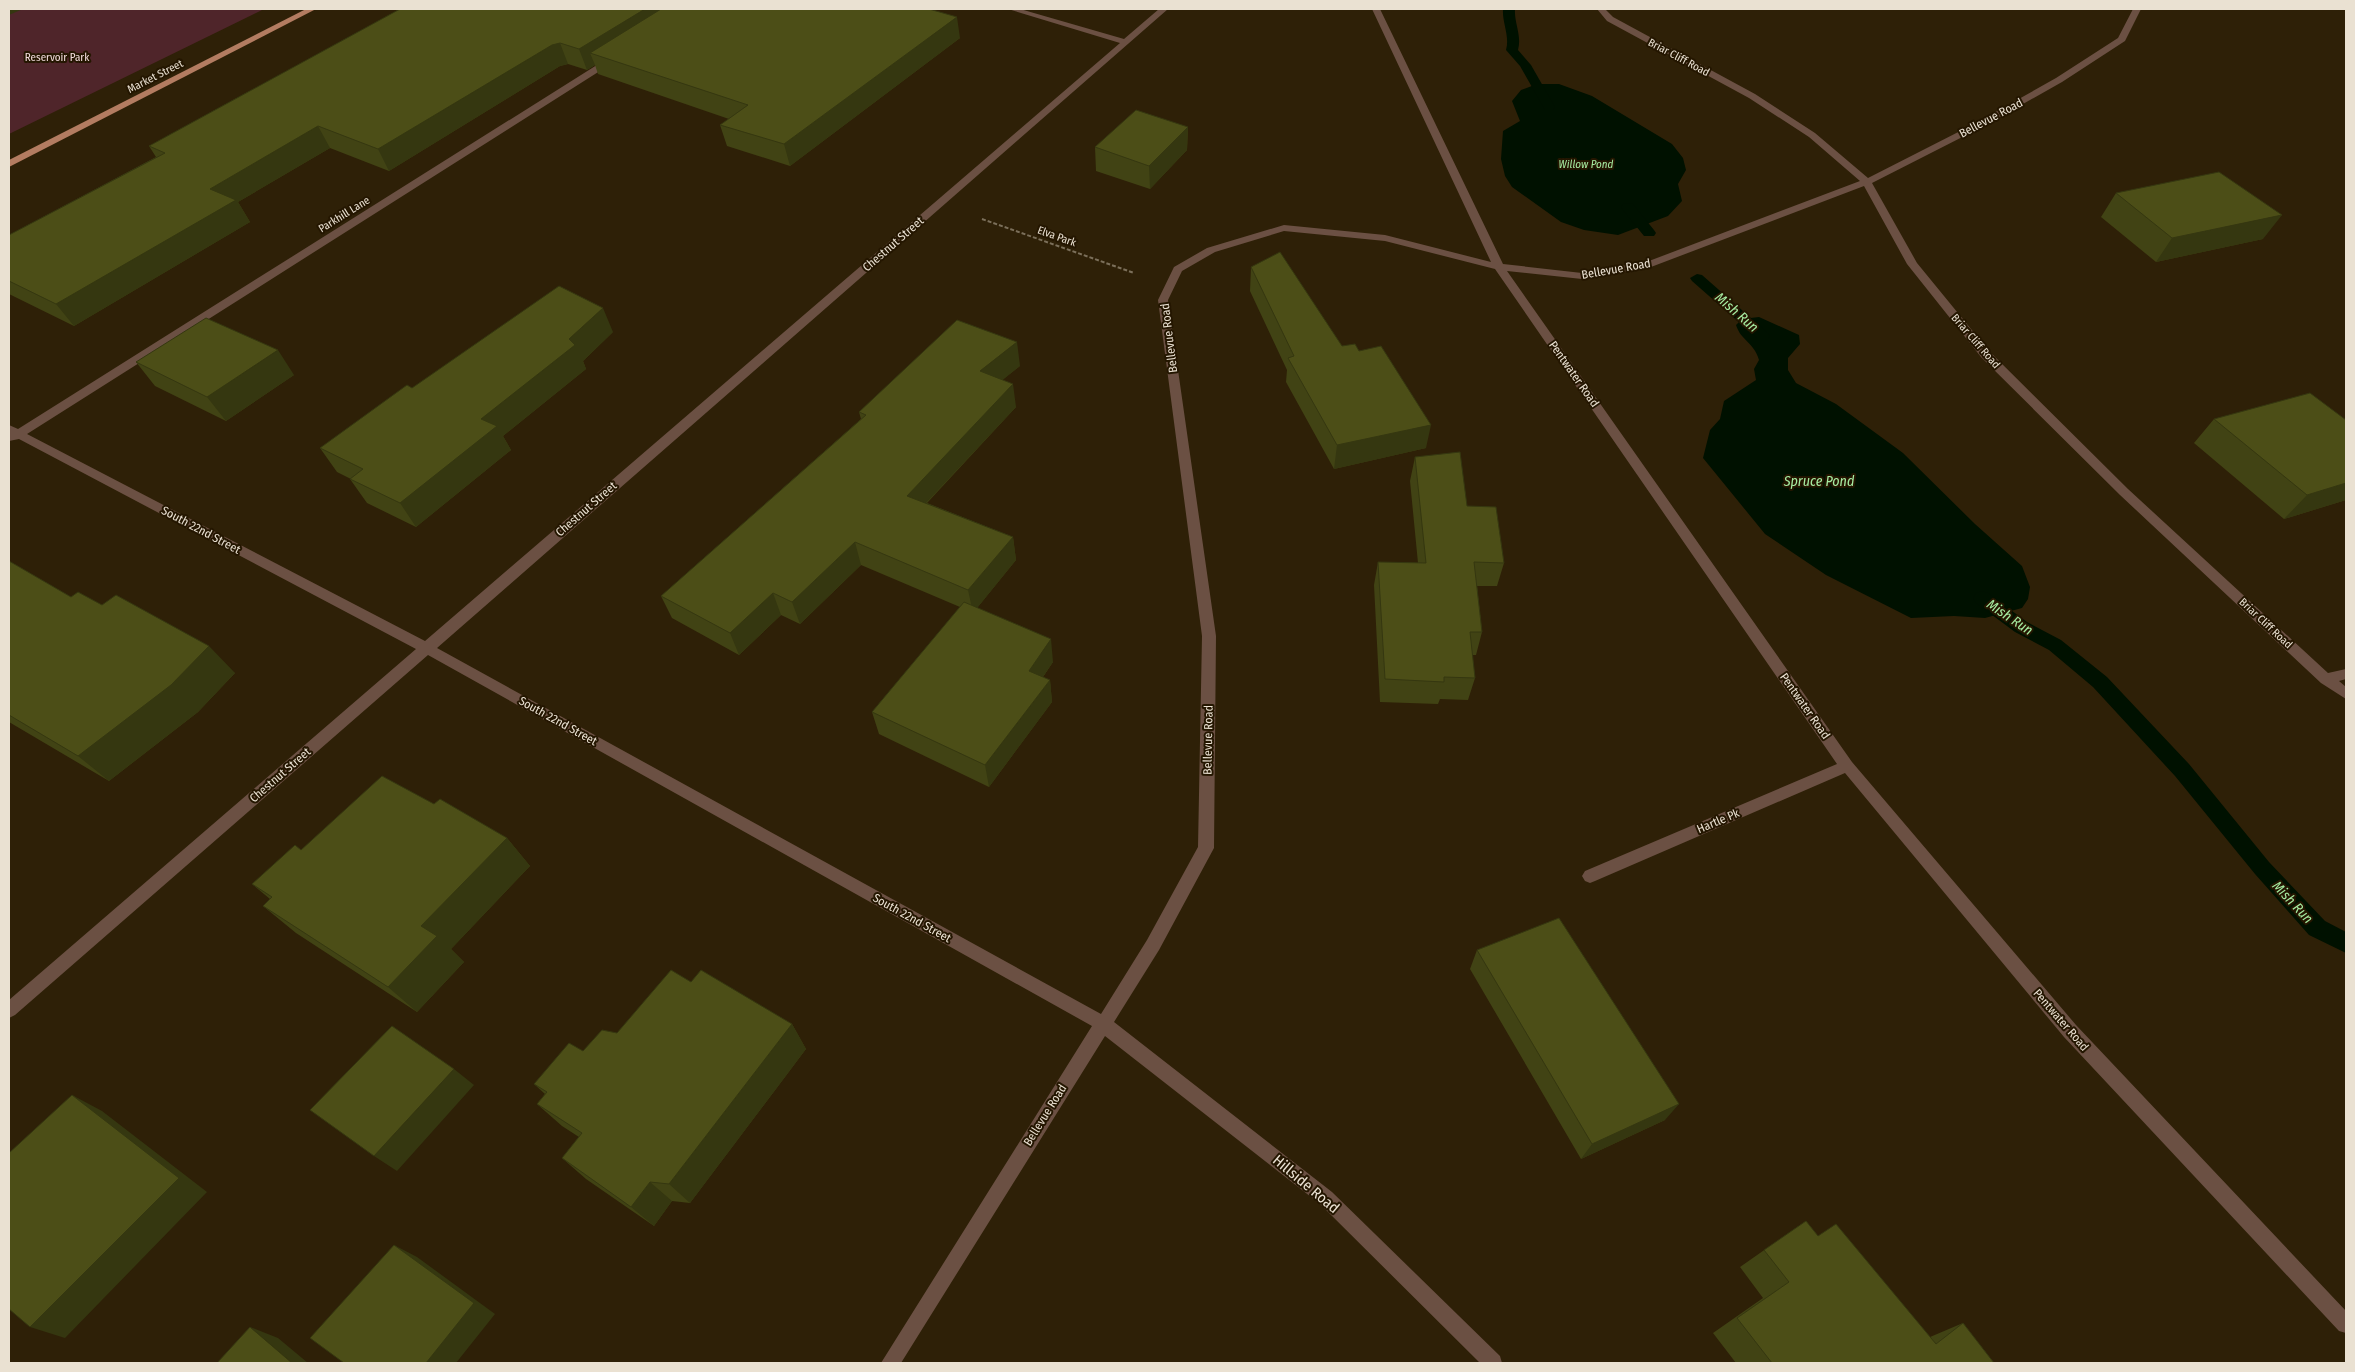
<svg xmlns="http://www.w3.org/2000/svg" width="2355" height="1372" font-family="'Fira Sans Condensed',sans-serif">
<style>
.green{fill:#4f252a}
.water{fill:#010}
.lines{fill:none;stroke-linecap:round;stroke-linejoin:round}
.stream{fill:#010;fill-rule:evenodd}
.path{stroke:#7b6f5a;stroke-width:2;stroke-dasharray:4 2;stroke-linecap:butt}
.minor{fill:#6b5043;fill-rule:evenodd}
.primary{fill:#b37c61;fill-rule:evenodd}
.wall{fill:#414314}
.shaded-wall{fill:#353710}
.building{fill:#4c4e17;stroke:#353710}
.labels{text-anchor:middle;stroke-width:4;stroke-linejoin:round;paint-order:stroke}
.far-park-label{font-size:11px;fill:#f4dedf;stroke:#241600}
.far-street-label{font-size:11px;fill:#eae1d2;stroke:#241600}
.far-water-label{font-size:11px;font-style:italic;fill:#a7eda2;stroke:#241600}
.street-label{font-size:12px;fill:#eae1d2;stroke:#241600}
.water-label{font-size:14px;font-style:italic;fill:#a7eda2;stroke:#241600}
.near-street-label{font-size:15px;fill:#eae1d2;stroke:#241600}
</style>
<rect width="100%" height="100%" fill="#2e2007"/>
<path class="green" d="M 9,9 L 264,9 L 9,134 Z"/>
<path class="water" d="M 1537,84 L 1559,84 L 1592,96 L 1672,144 L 1683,158 L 1686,170 L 1678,184 L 1682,201 L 1668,216 L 1618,235 L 1584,230 L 1561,222 L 1512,187 L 1505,176 L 1501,159 L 1503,131 L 1520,121 L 1512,101 L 1521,90 Z
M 1759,317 L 1799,335 L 1800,344 L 1788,358 L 1788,370 L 1796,383 L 1836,404 L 1903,453 L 1975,524 L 2022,566 L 2030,587 L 2028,599 L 2022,608 L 1985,618 L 1954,616 L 1911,618 L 1826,575 L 1765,534 L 1703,458 L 1710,430 L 1720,419 L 1724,401 L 1756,380 L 1754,369 L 1759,360 C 1754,342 1741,341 1736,325 L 1742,319 Z"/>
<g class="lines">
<path class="stream" d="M 1503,9 L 1515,9 C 1514,23 1522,35 1518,50 L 1531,65 L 1555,107 L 1553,110 L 1545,110 L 1520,66 L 1506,50 C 1510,36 1502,23 1503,9 Z
M 1628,203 L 1633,204 L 1654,230 L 1656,233 L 1654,236 L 1644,236 L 1623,210 L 1621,207 L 1623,204 Z
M 1697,274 L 1702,275 L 1768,333 L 1770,336 L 1768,339 L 1758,339 L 1692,281 L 1690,278 Z
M 1982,591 L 1988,593 L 2027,622 L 2061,640 L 2107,677 L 2189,764 L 2269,862 L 2325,921 L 2346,932 L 2346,953 L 2309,935 L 2255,874 L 2175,776 L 2093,687 L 2049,650 L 2015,632 L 1976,603 L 1973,598 L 1976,593 Z"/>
<path class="path" d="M 982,219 L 1134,273"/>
<path class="minor" d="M 1008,9 L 1020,9 L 1124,39 L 1159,9 L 1168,9 L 437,648 L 1101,1014 L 1147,940 L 1198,847 L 1202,636 L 1158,300 L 1174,267 L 1207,248 L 1284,225 L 1385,235 L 1491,262 L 1372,9 L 1380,9 L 1503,264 L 1582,273 L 1649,261 L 1860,181 L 1809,137 L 1749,98 L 1607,21 L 1597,9 L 1605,9 L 1613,17 L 1755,94 L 1815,133 L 1868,178 L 1976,123 L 2056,78 L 2118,38 L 2133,9 L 2141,9 L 2125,41 L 2062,82 L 1982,127 L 1872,183 L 1917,263 L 1989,351 L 2128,489 L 2328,673 L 2346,669 L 2346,679 L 2339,681 L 2346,687 L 2346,699 L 2321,683 L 2120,495 L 1981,357 L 1907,264 L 1864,186 L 1651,267 L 1582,279 L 1507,271 L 1852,762 L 2076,1025 L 2346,1311 L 2346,1333 L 2339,1331 L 2064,1037 L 1845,773 L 1595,881 L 1590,883 L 1585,881 L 1582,876 L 1585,871 L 1837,764 L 1495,269 L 1385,241 L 1284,231 L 1215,252 L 1182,271 L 1168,300 L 1216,636 L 1214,848 L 1159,950 L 1114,1022 L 1332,1192 L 1500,1356 L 1502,1363 L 1480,1363 L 1320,1204 L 1105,1036 L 901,1363 L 881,1363 L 1092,1026 L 428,655 L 15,1015 L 9,1018 L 9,1000 L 416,649 L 19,439 L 9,441 L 9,425 L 18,429 L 608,58 L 614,58 L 614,62 L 27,434 L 425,641 L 1120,43 Z"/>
<path class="primary" d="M 306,9 L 316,9 L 9,167 L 9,160 Z"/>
</g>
<path class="wall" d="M 400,9 L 960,38 L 790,166 L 727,146 L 720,125 L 729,119 L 598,74 L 595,65 L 587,70 L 568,64 L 560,66 L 389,171 L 330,148 L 238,202 L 250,222 L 74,326 L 9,294 L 9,235 L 156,157 L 149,146 Z
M 1188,127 L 1187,150 L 1150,189 L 1096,171 L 1095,147 Z
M 2116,193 L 2263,239 L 2156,262 L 2101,217 Z
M 1251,267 L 1342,346 L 1359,351 L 1426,448 L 1334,469 L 1286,382 L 1287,370 L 1250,291 Z
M 613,332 L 583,361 L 586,369 L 503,436 L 511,450 L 416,527 L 367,503 L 350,479 L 351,479 L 337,472 L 320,448 L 412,388 Z
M 136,362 L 294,375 L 226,421 L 155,386 Z
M 1020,366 L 1002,380 L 1016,407 L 927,503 L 1013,537 L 1016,560 L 977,608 L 1053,662 L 1043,677 L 1050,680 L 1052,702 L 989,787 L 879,734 L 872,712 L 960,607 L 861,565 L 800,624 L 781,615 L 739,655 L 672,618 L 661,596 L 861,419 L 859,412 Z
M 2214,419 L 2346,420 L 2346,500 L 2284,519 L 2194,443 Z
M 1415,457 L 1467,506 L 1504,563 L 1497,586 L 1477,586 L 1482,632 L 1476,655 L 1472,655 L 1475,678 L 1468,700 L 1440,699 L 1438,704 L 1380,702 L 1374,585 L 1378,562 L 1418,563 L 1410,481 Z
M 9,561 L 71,597 L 235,673 L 198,712 L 109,781 L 9,722 Z
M 434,804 L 507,838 L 530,866 L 451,949 L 464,962 L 417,1012 L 296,933 L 263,906 L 270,899 L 252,884 L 301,850 Z
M 1477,950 L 1665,1120 L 1581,1159 L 1470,969 Z
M 691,982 L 792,1024 L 806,1049 L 690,1203 L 672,1201 L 654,1226 L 586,1179 L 562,1158 L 579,1137 L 562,1126 L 537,1104 L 545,1094 L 534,1084 L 583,1051 L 617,1033 Z
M 1806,1221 L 1818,1236 L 1930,1337 L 1963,1323 L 1994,1363 L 1736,1363 L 1713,1333 L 1763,1298 L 1740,1267 Z"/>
<path class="shaded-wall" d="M 9,9 L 23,9 L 9,15 Z
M 645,9 L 685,9 L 590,53 L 595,65 L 587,70 L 579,49 Z
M 957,17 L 960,38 L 790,166 L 784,144 Z
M 560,43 L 568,64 L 560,66 L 389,171 L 378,149 L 552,45 Z
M 318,126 L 330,148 L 238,202 L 250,222 L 74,326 L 56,304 L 210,189 Z
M 1188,127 L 1187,150 L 1150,189 L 1149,166 Z
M 2282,215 L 2263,239 L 2156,262 L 2172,238 Z
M 603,308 L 613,332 L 583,361 L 586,369 L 503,436 L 511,450 L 416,527 L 400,503 L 481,419 Z
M 1017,342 L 1020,366 L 984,395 L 980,371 Z
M 278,350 L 294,375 L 226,421 L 207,397 Z
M 1013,384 L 1016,407 L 912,518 L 907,496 Z
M 1431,425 L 1426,448 L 1334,469 L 1337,445 Z
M 2346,483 L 2346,500 L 2284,519 L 2307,495 Z
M 1013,537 L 1016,560 L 973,613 L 968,590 Z
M 855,542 L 861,565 L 800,624 L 792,602 Z
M 773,593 L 781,615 L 739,655 L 730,633 Z
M 1051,639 L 1053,662 L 1032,693 L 1029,671 Z
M 209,646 L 235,673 L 198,712 L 109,781 L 78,756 Z
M 1050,680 L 1052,702 L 989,787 L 985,765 Z
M 507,838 L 530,866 L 451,949 L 464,962 L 417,1012 L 388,987 L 421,926 Z
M 792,1024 L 806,1049 L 690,1203 L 669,1184 Z
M 454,1069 L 474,1085 L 397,1171 L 374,1156 Z
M 72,1095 L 102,1111 L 207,1192 L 65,1338 L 30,1327 Z
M 1679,1104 L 1665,1120 L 1581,1159 L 1592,1144 Z
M 650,1182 L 672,1201 L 654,1226 L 631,1207 Z
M 394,1245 L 417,1257 L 495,1314 L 456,1363 L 426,1363 Z
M 250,1327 L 278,1338 L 308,1363 L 292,1363 Z"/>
<path class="building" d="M 400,9 L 645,9 L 579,49 L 560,43 L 552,45 L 378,149 L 318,126 L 210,189 L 236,200 L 56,304 L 9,281 L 9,235 L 165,153 L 149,146 Z
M 661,9 L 929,9 L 957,17 L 784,144 L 720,125 L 748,105 L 590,53 Z
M 1136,110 L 1188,127 L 1149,166 L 1095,147 Z
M 2219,172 L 2282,215 L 2172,238 L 2116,193 Z
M 1280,252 L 1342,346 L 1355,344 L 1359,351 L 1381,346 L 1431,425 L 1337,445 L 1288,358 L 1294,356 L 1251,267 Z
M 559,286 L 603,308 L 569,339 L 575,345 L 481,419 L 497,426 L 400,503 L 350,479 L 363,469 L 320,448 L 407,385 L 412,388 Z
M 206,318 L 278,350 L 207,397 L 136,362 Z
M 957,320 L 1017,342 L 980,371 L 1013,384 L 907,496 L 1013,537 L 968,590 L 855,542 L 792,602 L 773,593 L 730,633 L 661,596 L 866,415 L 859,412 Z
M 2310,393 L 2346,420 L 2346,483 L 2307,495 L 2214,419 Z
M 1460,452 L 1467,506 L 1496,507 L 1504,563 L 1474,562 L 1482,632 L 1470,632 L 1475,678 L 1444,677 L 1444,682 L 1385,679 L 1378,562 L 1426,563 L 1415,457 Z
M 9,561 L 71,597 L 78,592 L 102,605 L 116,595 L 209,646 L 171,685 L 78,756 L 9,715 Z
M 964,602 L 1051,639 L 1029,671 L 1050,680 L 985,765 L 872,712 Z
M 382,776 L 434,804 L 440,799 L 507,838 L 421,926 L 437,936 L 388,987 L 263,906 L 272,897 L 252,884 L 295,845 L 301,850 Z
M 1559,918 L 1679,1104 L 1592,1144 L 1477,950 Z
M 671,970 L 691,982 L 701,970 L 792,1024 L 669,1184 L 650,1182 L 631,1207 L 562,1158 L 582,1133 L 537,1104 L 547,1092 L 534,1084 L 569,1043 L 583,1051 L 602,1030 L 617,1033 Z
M 392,1026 L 454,1069 L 374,1156 L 310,1110 Z
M 72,1095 L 179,1178 L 30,1327 L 9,1309 L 9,1153 Z
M 1806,1221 L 1818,1236 L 1836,1224 L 1936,1344 L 1963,1323 L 1994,1363 L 1772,1363 L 1737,1318 L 1789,1282 L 1764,1250 Z
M 394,1245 L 474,1303 L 426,1363 L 344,1363 L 310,1338 Z
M 250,1327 L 292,1363 L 217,1363 Z"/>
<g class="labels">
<g class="far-park-label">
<text x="57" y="61">Reservoir Park</text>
</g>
<g class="far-street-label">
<text transform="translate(1679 57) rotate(28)" y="4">Briar Cliff Road</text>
<text transform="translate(155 76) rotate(-27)" y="4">Market Street</text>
<text transform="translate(344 214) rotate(-32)" y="4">Parkhill Lane</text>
<text transform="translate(1057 236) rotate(20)" y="4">Elva Park</text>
<text transform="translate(1976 341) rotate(49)" y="4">Briar Cliff Road</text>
<text transform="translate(2266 623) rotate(43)" y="4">Briar Cliff Road</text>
</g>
<g class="far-water-label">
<text x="1586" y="168">Willow Pond</text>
</g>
<g class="street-label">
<text transform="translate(1991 118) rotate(-28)" y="4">Bellevue Road</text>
<text transform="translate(893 244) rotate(-41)" y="4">Chestnut Street</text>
<text transform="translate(1616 269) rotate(-10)" y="4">Bellevue Road</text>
<text transform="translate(1169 338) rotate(-97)" y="4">Bellevue Road</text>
<text transform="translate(1574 374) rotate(55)" y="4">Pentwater Road</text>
<text transform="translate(586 509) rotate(-41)" y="4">Chestnut Street</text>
<text transform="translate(201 530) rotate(28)" y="4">South 22nd Street</text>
<text transform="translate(1805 706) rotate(55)" y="4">Pentwater Road</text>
<text transform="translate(558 721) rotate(29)" y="4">South 22nd Street</text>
<text transform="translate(1208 740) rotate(-89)" y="4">Bellevue Road</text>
<text transform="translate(280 775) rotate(-41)" y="4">Chestnut Street</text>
<text transform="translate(1718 821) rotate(-23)" y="4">Hartle Pk</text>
<text transform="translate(912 918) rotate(29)" y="4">South 22nd Street</text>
<text transform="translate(2061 1020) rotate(49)" y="4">Pentwater Road</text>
<text transform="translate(1045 1115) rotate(-58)" y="4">Bellevue Road</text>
</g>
<g class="water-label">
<text transform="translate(1737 312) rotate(41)" y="5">Mish Run</text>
<text x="1819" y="486">Spruce Pond</text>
<text transform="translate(2010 617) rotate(34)" y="5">Mish Run</text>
<text transform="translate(2293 902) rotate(47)" y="5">Mish Run</text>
</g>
<g class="near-street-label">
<text transform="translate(1306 1184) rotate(40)" y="5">Hillside Road</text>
</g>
</g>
<rect width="2355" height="1372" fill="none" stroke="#eae1d2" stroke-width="20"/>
</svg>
